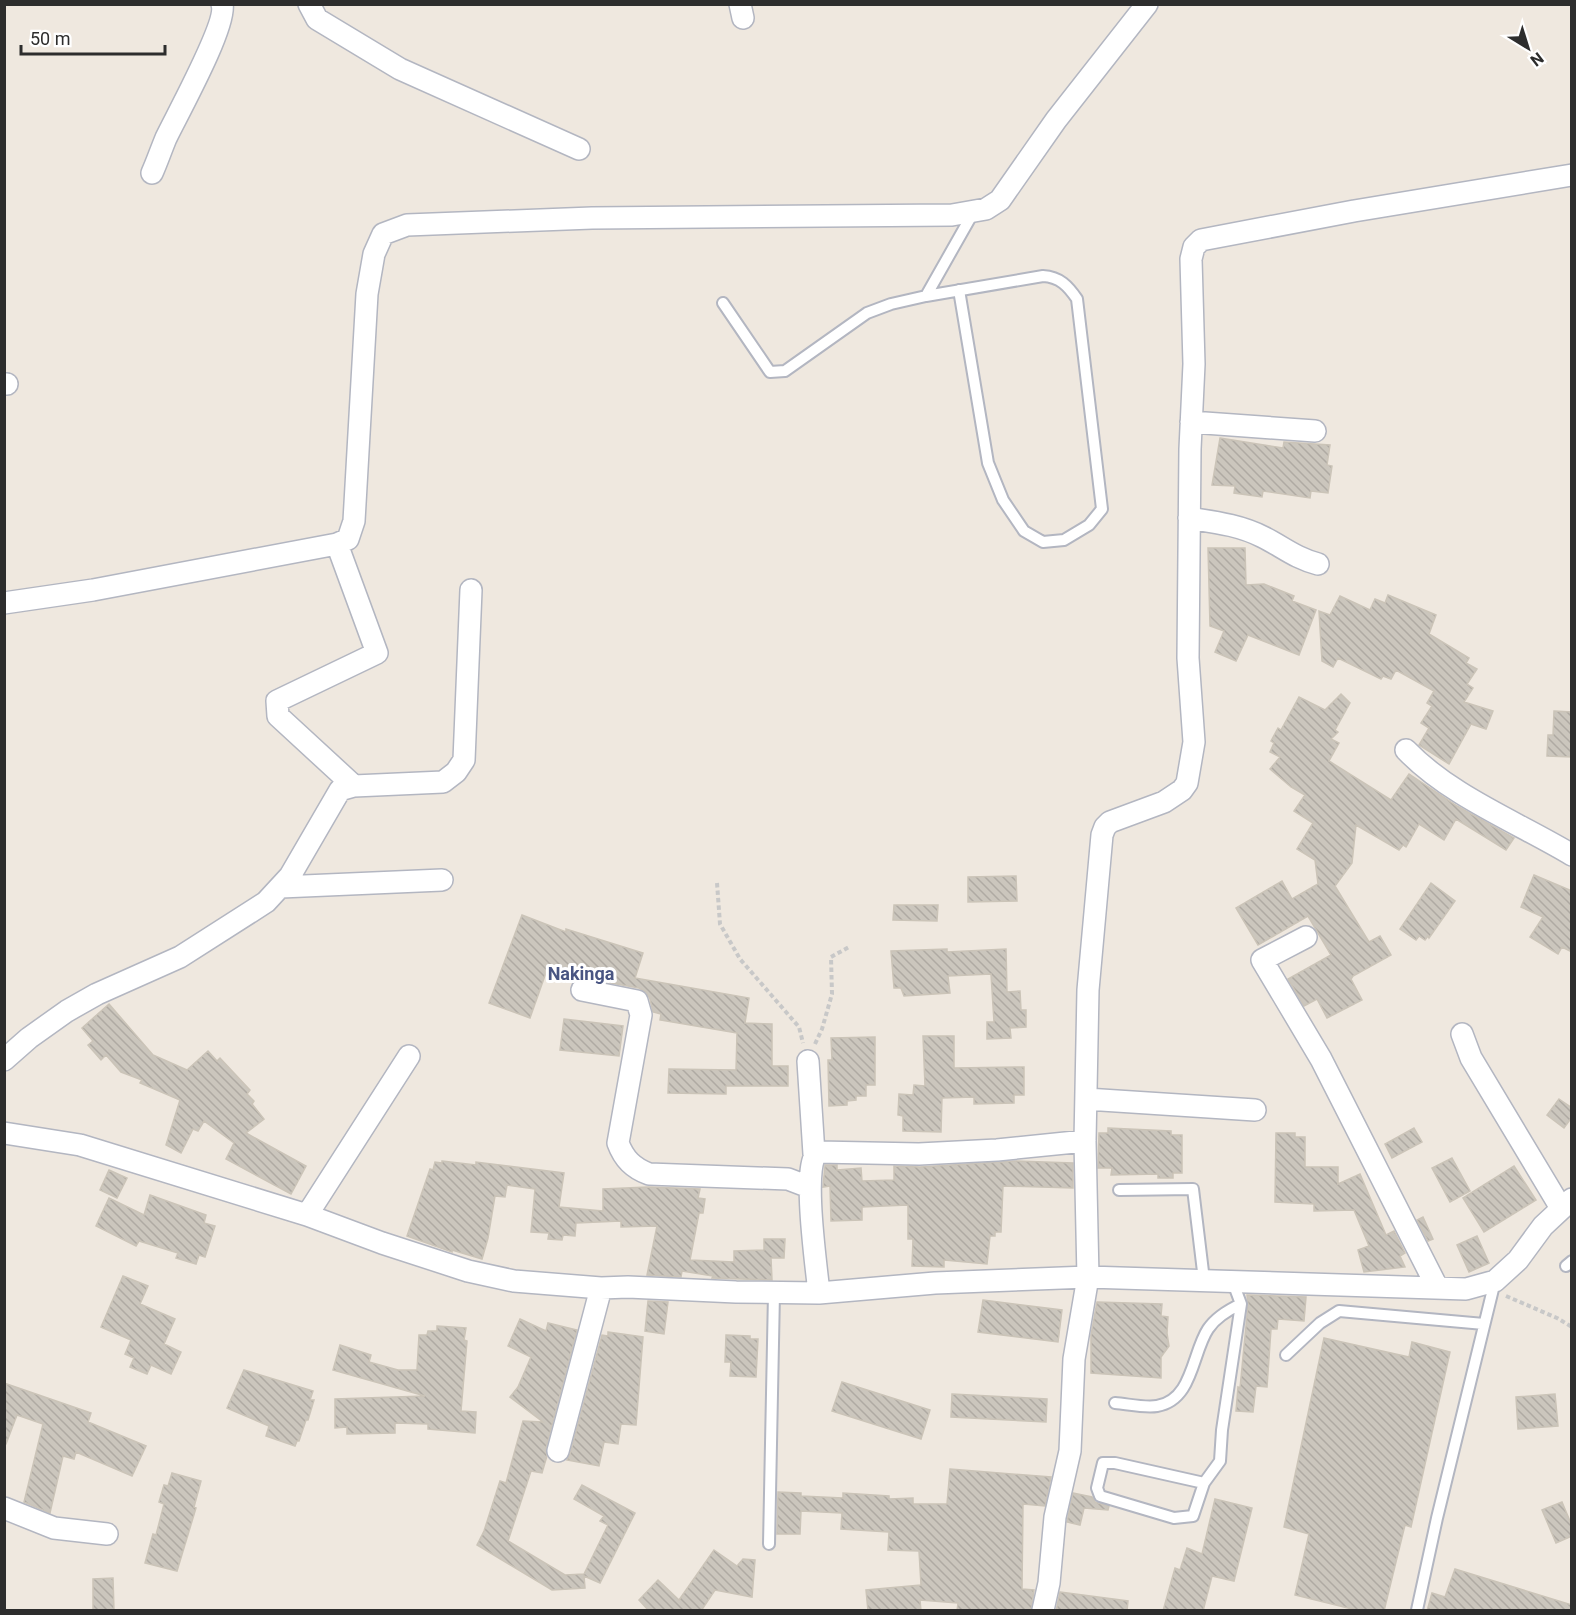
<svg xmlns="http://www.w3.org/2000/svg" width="1576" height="1615" font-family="Roboto,sans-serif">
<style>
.building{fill:url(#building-back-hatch);stroke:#cbc4b8;stroke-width:1.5}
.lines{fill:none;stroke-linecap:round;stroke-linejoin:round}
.service-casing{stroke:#b3b6c1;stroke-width:14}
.minor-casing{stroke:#b3b6c1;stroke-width:24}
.path{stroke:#c8c8c8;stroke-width:4;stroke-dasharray:4.5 3;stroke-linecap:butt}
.service{stroke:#fff;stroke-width:10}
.minor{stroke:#fff;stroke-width:21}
.labels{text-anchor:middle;stroke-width:6;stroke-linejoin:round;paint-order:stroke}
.quarter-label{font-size:18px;font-weight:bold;fill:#495582;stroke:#fff}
</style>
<defs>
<pattern id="building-back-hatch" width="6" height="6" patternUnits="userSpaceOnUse" patternTransform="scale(1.5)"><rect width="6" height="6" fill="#cbc6bd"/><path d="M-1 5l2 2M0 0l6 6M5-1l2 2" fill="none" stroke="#afaaa3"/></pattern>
</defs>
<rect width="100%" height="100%" fill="#efe8df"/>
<path class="building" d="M 1220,438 L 1283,448 L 1284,442 L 1330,445 L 1327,465 L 1332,466 L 1328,493 L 1311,491 L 1310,498 L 1263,491 L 1262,497 L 1234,493 L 1235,486 L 1212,485 Z
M 1208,548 L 1245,548 L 1246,585 L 1264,584 L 1294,596 L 1292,601 L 1316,610 L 1299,655 L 1248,635 L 1236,661 L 1215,652 L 1224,631 L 1210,626 Z
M 1388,595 L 1436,615 L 1429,634 L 1469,658 L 1466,663 L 1477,669 L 1467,684 L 1473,688 L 1464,702 L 1493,711 L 1486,729 L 1471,724 L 1449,764 L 1419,745 L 1429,728 L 1421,723 L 1432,706 L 1427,703 L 1434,691 L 1396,670 L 1391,679 L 1383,676 L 1381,679 L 1338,658 L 1333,667 L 1322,661 L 1319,611 L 1330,615 L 1340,596 L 1370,610 L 1375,599 L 1385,603 Z
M 1341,694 L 1350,703 L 1335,730 L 1338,732 L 1331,739 L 1339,743 L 1329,761 L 1391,800 L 1409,774 L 1457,806 L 1514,838 L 1506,850 L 1456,819 L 1444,840 L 1419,824 L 1406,847 L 1403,845 L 1399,850 L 1356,825 L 1352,863 L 1335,886 L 1369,942 L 1380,936 L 1391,955 L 1353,976 L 1351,979 L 1362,1000 L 1327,1018 L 1317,999 L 1304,1006 L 1288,979 L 1331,955 L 1308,916 L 1258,945 L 1236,908 L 1282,881 L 1292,899 L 1318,884 L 1315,860 L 1297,849 L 1313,823 L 1294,811 L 1305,795 L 1291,787 L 1270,769 L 1280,757 L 1270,752 L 1274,743 L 1271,741 L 1278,728 L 1281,730 L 1299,697 L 1325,710 Z
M 1554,711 L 1572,712 L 1572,757 L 1547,756 L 1548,735 L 1553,735 Z
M 1534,875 L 1572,891 L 1572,952 L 1562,947 L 1558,954 L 1530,937 L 1543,917 L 1521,907 Z
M 1016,876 L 1017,901 L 968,902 L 968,877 Z
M 1431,883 L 1455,901 L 1429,938 L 1428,936 L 1425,940 L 1419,936 L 1416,940 L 1400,929 Z
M 894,905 L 938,905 L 937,921 L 893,920 Z
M 522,915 L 566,932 L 566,929 L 643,953 L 635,978 L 749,998 L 745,1023 L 772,1024 L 772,1066 L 788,1066 L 788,1086 L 726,1086 L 726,1094 L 668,1093 L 669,1069 L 736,1070 L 737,1033 L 660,1020 L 661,1014 L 653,1012 L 650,999 L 646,992 L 639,988 L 583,978 L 548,967 L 530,1018 L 489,1003 Z
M 947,949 L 947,952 L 1006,949 L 1007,992 L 1020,991 L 1021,1010 L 1026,1010 L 1026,1027 L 1010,1028 L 1011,1038 L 987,1039 L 987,1022 L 994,1022 L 991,974 L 948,976 L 950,993 L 904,996 L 901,988 L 894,988 L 891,951 Z
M 109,1004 L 153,1055 L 187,1070 L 208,1051 L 217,1061 L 220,1058 L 250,1090 L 247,1094 L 254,1101 L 252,1104 L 264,1119 L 246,1133 L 306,1166 L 291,1194 L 226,1159 L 234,1143 L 204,1121 L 198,1131 L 193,1129 L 181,1153 L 166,1145 L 180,1100 L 140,1083 L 142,1080 L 121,1072 L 106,1055 L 101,1060 L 88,1045 L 93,1041 L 82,1028 Z
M 564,1019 L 623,1026 L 619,1056 L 560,1050 Z
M 923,1036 L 954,1036 L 954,1068 L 1024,1067 L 1024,1095 L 1014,1095 L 1014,1103 L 974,1104 L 974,1097 L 942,1098 L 941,1132 L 903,1131 L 903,1116 L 898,1115 L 899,1094 L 913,1095 L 914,1085 L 925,1086 Z
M 875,1037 L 875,1085 L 866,1085 L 866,1096 L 856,1096 L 856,1100 L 847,1101 L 847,1105 L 829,1106 L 828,1060 L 832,1060 L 831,1038 Z
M 1559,1099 L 1572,1108 L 1572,1117 L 1564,1128 L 1547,1115 Z
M 1108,1128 L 1171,1131 L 1171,1135 L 1182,1135 L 1182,1173 L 1173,1173 L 1173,1178 L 1158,1178 L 1158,1174 L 1111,1175 L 1112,1168 L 1098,1168 L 1099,1133 L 1108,1133 Z
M 1414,1128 L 1422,1142 L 1392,1158 L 1385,1144 Z
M 1276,1133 L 1295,1133 L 1295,1137 L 1305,1137 L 1305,1167 L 1338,1167 L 1338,1184 L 1360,1174 L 1386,1235 L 1394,1231 L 1405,1253 L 1400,1256 L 1405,1267 L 1364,1272 L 1358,1250 L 1369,1246 L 1354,1210 L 1314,1211 L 1314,1204 L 1275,1202 Z
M 1452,1158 L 1470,1191 L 1450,1202 L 1432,1168 Z
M 442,1161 L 476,1165 L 476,1162 L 564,1173 L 559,1207 L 603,1211 L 603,1189 L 648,1187 L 700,1189 L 698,1198 L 705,1199 L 703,1213 L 699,1213 L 690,1260 L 734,1262 L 734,1251 L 764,1250 L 764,1239 L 785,1239 L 784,1258 L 771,1258 L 772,1280 L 712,1278 L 713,1276 L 682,1271 L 681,1277 L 647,1275 L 657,1226 L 621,1227 L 621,1221 L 576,1223 L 575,1236 L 563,1235 L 562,1240 L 548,1239 L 549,1233 L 531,1232 L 535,1189 L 507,1185 L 505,1197 L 495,1196 L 488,1238 L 482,1259 L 452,1250 L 452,1252 L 407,1236 L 430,1169 L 433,1170 L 435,1162 L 442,1163 Z
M 1016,1161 L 1073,1163 L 1073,1188 L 1003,1186 L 1001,1232 L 995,1232 L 995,1236 L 990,1236 L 987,1264 L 944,1260 L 944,1267 L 912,1266 L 913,1239 L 908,1239 L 908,1205 L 862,1207 L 862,1220 L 831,1221 L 830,1186 L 823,1187 L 825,1165 L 837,1165 L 837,1170 L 861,1168 L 862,1181 L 894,1180 L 894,1166 L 920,1167 Z
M 1514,1166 L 1536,1200 L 1484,1232 L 1463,1198 Z
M 109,1170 L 127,1178 L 117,1198 L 100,1190 Z
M 150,1195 L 206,1215 L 204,1223 L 215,1226 L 205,1257 L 199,1255 L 196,1264 L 176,1258 L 178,1253 L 139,1241 L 136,1246 L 96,1226 L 109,1198 L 144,1215 Z
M 1423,1217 L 1433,1239 L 1428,1241 L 1417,1220 Z
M 1477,1236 L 1489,1263 L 1469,1272 L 1457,1245 Z
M 123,1276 L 148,1286 L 140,1304 L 175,1319 L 164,1344 L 181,1352 L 171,1374 L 151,1365 L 147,1374 L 130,1367 L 134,1358 L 125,1354 L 131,1340 L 101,1327 Z
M 1247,1295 L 1306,1297 L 1304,1321 L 1278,1319 L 1277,1329 L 1271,1329 L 1267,1387 L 1256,1386 L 1253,1412 L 1236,1411 L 1238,1387 L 1240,1388 L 1248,1305 Z
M 983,1300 L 1062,1310 L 1058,1342 L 978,1332 Z
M 648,1301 L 668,1302 L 664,1334 L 645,1331 Z
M 1097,1302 L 1162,1304 L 1161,1316 L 1168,1317 L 1167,1333 L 1169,1346 L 1161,1357 L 1161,1378 L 1091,1373 L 1091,1335 Z
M 520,1319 L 546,1331 L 548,1323 L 577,1330 L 546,1448 L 547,1456 L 542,1473 L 531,1471 L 508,1541 L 565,1575 L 584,1574 L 608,1525 L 600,1521 L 604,1516 L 574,1499 L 582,1485 L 635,1513 L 600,1583 L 584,1576 L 585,1588 L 552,1590 L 477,1545 L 484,1531 L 500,1481 L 506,1483 L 523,1421 L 543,1422 L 510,1397 L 518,1387 L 531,1357 L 508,1346 Z
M 437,1326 L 466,1328 L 464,1340 L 467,1341 L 461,1411 L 476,1412 L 475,1433 L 428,1429 L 428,1424 L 395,1423 L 395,1433 L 347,1434 L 347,1427 L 335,1428 L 335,1399 L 425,1396 L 333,1370 L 340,1345 L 371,1355 L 369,1362 L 398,1370 L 417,1370 L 419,1335 L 427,1335 L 428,1331 L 437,1331 Z
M 608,1332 L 643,1337 L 636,1425 L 621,1424 L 618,1444 L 604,1442 L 599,1466 L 567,1460 L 570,1454 L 602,1335 L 608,1336 Z
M 726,1335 L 750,1336 L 750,1339 L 758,1339 L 756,1377 L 730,1376 L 731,1362 L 725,1362 Z
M 1324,1338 L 1409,1357 L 1412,1342 L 1450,1352 L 1411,1527 L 1405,1525 L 1384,1611 L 1360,1611 L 1295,1595 L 1309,1534 L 1284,1527 Z
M 244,1370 L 313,1391 L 310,1400 L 314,1400 L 308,1420 L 306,1420 L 299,1441 L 297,1441 L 295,1446 L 266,1436 L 269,1426 L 227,1408 Z
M 842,1382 L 930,1410 L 921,1439 L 832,1411 Z
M 4,1383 L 91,1413 L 88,1422 L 146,1446 L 132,1476 L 76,1452 L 74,1459 L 63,1456 L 50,1513 L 24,1502 L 43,1424 L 17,1415 L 6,1444 L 4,1444 Z
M 952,1394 L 1047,1399 L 1046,1422 L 951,1417 Z
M 1555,1394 L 1558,1426 L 1518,1429 L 1516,1397 Z
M 950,1469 L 1051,1477 L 1045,1506 L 1023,1504 L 1022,1589 L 1034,1590 L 1031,1611 L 957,1611 L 958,1603 L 920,1600 L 921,1611 L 868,1611 L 866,1590 L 921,1585 L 919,1551 L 888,1550 L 889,1532 L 841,1529 L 842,1513 L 801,1511 L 800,1534 L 777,1534 L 778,1492 L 801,1493 L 801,1496 L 843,1498 L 843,1493 L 889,1496 L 889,1499 L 913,1498 L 913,1504 L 947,1504 Z
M 172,1473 L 201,1481 L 194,1507 L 196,1508 L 177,1571 L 145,1563 L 153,1534 L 156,1535 L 164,1504 L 159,1502 L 164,1485 L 168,1486 Z
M 1073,1493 L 1092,1497 L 1095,1502 L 1109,1506 L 1108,1510 L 1084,1508 L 1080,1525 L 1067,1522 Z
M 1215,1499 L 1252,1508 L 1234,1581 L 1212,1576 L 1203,1611 L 1163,1611 L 1175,1568 L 1180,1570 L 1187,1548 L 1202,1554 Z
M 1562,1502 L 1572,1526 L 1572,1536 L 1556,1543 L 1542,1510 Z
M 714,1550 L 737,1566 L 743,1559 L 755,1560 L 752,1597 L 715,1590 L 701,1611 L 649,1611 L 639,1600 L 658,1580 L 679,1600 Z
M 1455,1569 L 1572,1605 L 1572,1611 L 1427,1611 L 1432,1593 L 1445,1597 Z
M 113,1578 L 114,1611 L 93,1611 L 93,1579 Z
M 1060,1592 L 1128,1601 L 1127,1611 L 1056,1611 Z"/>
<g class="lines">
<defs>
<path id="service" d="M 926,296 L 1043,276 C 1060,277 1068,286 1077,299 L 1102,509 L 1089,525 L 1064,540 L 1043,542 L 1024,531 L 1003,500 L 988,463 L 959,290
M 723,303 L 770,372 L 785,371 L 867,313 L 891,304 L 926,296 L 973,213
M 1119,1190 L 1193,1189 L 1204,1280
M 1566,1266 L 1572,1261
M 1286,1355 L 1320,1323 L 1339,1311 L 1484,1324
M 1115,1403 C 1128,1404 1144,1408 1157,1406 C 1193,1400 1192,1353 1208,1329 C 1216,1317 1228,1310 1241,1304
M 1204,1483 L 1115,1463 L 1103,1463 L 1097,1488 L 1100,1496 L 1174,1518 L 1193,1516 L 1204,1483 L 1220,1461 L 1222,1430 L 1241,1304 L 1232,1280
M 769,1544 L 774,1293
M 1417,1610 L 1437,1518 L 1495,1281"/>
<path id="minor" d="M 309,4 L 317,19 L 400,69 L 579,149
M 740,4 L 743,18
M 152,173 C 157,162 161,150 166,138 C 177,115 228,23 222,4
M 4,384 L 7,384
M 1191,422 L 1315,431
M 1189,518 C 1214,522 1240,525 1263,537 C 1283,547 1295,558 1318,564
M 337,544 L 377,653 L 277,701 L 278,716 L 354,786
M 4,603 L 93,590 L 337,544 L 348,539 L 354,521 L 367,294 L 374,254 L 383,234 L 407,225 L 592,218 L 952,215 L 986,209 L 1000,200 L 1056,120 L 1147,4
M 1406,750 C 1450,796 1517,822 1572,855
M 281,887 L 442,880
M 1306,937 L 1262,960 L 1321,1059 L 1437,1287
M 582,990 L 637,1001 L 641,1015 L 618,1143 C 624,1159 633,1168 649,1174 L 788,1179 L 809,1187
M 1462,1034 L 1471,1058 L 1561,1208
M 4,1060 L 29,1038 L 67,1011 L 97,994 L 180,957 L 266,902 L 290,876 L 340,790 L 354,786 L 443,782 L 456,772 L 464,760 L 471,590
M 808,1061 L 814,1154
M 1086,1099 L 1255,1110
M 4,1133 L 80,1145 L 307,1215 L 382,1243 L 468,1271 L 514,1281 L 601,1288 L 628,1287 L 736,1292 L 819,1293 L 935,1283 L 1088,1277 L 1466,1289 L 1495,1281 L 1518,1260 L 1543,1226 L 1572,1199
M 307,1215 L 409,1056
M 819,1293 C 817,1271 801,1162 818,1152 L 919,1154 L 997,1150 L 1085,1141
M 558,1451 L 601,1288
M 4,1508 L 54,1528 L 107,1534
M 1043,1610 L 1049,1583 L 1055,1517 L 1070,1451 L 1074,1359 L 1088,1277 L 1085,1141 L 1088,990 L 1102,835 L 1105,827 L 1110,822 L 1164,802 L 1182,790 L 1187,783 L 1194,742 L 1188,658 L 1190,449 L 1194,364 L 1191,259 L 1194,247 L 1201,240 L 1354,211 L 1572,175"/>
</defs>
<use href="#service" class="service-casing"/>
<use href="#minor" class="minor-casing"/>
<path class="path" d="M 717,883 L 720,924 L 740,959 L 799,1027 L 803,1043
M 815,1044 L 822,1029 L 832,994 L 831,957 L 849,947
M 1506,1296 L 1557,1318 L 1572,1327"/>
<use href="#service" class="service"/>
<use href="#minor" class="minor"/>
</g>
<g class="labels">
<g class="quarter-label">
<text x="581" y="980">Nakinga</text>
</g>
</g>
<rect width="1576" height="1615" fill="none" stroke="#2d2d2d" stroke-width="12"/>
<g transform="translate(1528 48) rotate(142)" stroke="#ffffff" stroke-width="4.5" paint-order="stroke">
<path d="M0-4.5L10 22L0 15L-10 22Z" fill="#2d2d2d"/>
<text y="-9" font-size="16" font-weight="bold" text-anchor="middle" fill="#2d2d2d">N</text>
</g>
<path d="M21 45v9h144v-9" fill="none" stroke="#2d2d2d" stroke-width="3"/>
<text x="30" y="45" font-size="18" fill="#2d2d2d" stroke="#ffffff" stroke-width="4.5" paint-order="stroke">50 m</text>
</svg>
